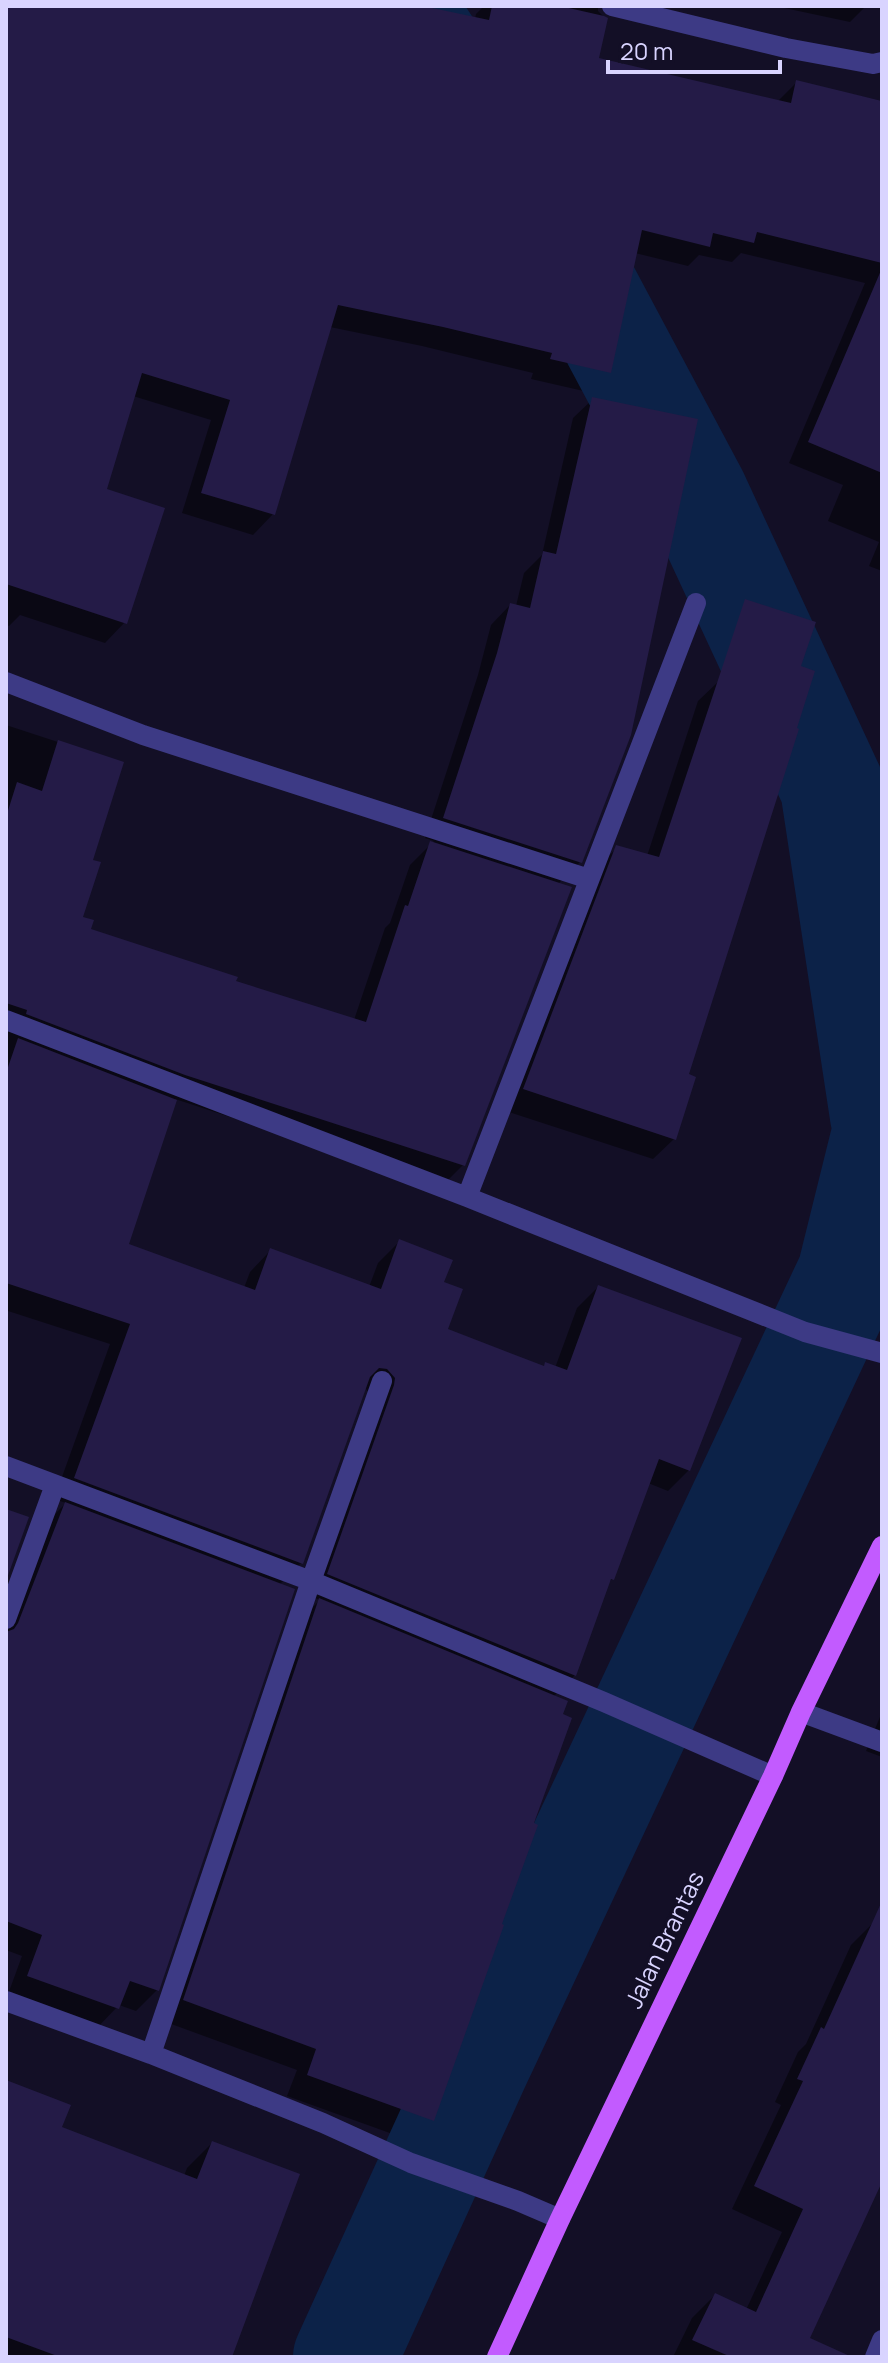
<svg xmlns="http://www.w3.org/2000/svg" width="888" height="2363" font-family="Manrope,sans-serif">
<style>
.shadow{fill:#0007}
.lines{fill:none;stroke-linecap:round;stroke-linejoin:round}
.river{stroke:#0c2248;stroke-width:104}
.building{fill:#241b47}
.minor{stroke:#3d3a85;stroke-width:20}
.major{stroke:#c25bff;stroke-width:20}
.labels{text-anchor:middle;stroke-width:6;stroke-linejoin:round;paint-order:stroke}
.street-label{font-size:24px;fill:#d9d4ff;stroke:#130f26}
</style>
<rect width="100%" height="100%" fill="#130f26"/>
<path class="shadow" d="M 6,6 L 414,6 L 475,19 L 476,14 L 484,6 L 598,6 L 598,11 L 606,19 L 596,60 L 777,102 L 797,82 L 882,101 L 882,571 L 869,566 L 879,542 L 828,521 L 843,485 L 789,463 L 865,283 L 741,253 L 732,262 L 699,255 L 688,266 L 635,253 L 609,372 L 588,392 L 531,379 L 533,373 L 422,346 L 330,327 L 273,514 L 253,535 L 182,513 L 211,420 L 133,396 L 104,490 L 125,622 L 105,643 L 20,615 L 9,626 L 6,625 Z
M 775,6 L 866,6 L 850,22 Z
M 593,399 L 580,862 L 557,885 L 463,1165 L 442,1186 L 175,1099 L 127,1245 L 244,1288 L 250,1272 L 270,1251 L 369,1287 L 378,1263 L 399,1242 L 442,1283 L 445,1331 L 543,1367 L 546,1364 L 555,1368 L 577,1308 L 598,1287 L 689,1470 L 668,1491 L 648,1483 L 612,1579 L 607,1584 L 575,1675 L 553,1697 L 433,2120 L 412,2141 L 287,2096 L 297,2070 L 163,2021 L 298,1622 L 320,1600 L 308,1595 L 374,1399 L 366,1389 L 363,1389 L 301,1563 L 279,1585 L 157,1990 L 136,2011 L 119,2005 L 96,2029 L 7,1997 L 22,1956 L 6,1950 L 6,1625 L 44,1525 L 66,1503 L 54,1499 L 110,1344 L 8,1311 L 6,1318 L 6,725 L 122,763 L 91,861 L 81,918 L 88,931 L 234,982 L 354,1020 L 385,928 L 390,923 L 410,865 L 434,841 L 425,838 L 478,675 L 491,625 L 510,605 L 516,606 L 524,573 L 542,555 L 573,418 Z
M 719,681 L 686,1076 L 674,1139 L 653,1159 L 503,1110 L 596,868 L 617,848 L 647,856 L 698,701 Z
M 882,1712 L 882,1757 L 866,1751 Z
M 874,1922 L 882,1926 L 882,2178 L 799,2357 L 673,2357 L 692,2318 L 715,2295 L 746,2310 L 782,2232 L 732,2209 L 781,2105 L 775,2102 L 798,2052 L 806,2044 L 851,1945 Z
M 6,2082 L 60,2128 L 184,2176 L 187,2168 L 212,2143 L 229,2357 L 6,2357 Z"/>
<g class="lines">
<path class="river" d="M 403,6 L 575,267 L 696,494 L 832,787 L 882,1116
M 345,2357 L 477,2067 L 849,1274 L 882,1141"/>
</g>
<path class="building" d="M 6,6 L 423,6 L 489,20 L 492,6 L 560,6 L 604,16 L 608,18 L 599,58 L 791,103 L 796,80 L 882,101 L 882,263 L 757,232 L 754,243 L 713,233 L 710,247 L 642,230 L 611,373 L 550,359 L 552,353 L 443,327 L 338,305 L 275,515 L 201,493 L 230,400 L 142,373 L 107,489 L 165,508 L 127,624 L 6,584 Z
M 882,268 L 882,473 L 808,442 Z
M 592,397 L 698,419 L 631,735 L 582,863 L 443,818 L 497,653 L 510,603 L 530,608 L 543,551 L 556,554 Z
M 745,599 L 816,622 L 801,666 L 815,671 L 797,728 L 799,729 L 689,1074 L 696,1077 L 676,1140 L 523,1089 L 616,845 L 659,857 Z
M 58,740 L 124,762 L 93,860 L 101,862 L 83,917 L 94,920 L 91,929 L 238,977 L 236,981 L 366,1022 L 405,905 L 408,906 L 430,841 L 572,887 L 465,1166 L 185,1075 L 26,1014 L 27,1010 L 6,1003 L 6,817 L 17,782 L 42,791 Z
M 18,1038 L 177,1100 L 129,1244 L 255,1290 L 270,1248 L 381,1289 L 399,1239 L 453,1260 L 444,1282 L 463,1289 L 448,1329 L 544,1366 L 545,1362 L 567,1370 L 598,1285 L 742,1338 L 690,1471 L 659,1459 L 614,1580 L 611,1579 L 576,1676 L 327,1574 L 394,1385 L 395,1378 L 387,1369 L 379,1368 L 370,1377 L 303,1564 L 74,1478 L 130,1324 L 6,1283 L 6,1073 Z
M 65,1502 L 295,1589 L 159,1991 L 130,1981 L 119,2009 L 27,1976 L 42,1935 L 6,1921 L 6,1632 L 14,1629 L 18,1623 Z
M 6,1509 L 29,1517 L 6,1581 Z
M 319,1598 L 568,1701 L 563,1714 L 572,1718 L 534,1823 L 538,1825 L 502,1924 L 504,1925 L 434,2121 L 307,2075 L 316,2049 L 183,2000 Z
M 882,1901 L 882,2182 L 810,2338 L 852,2357 L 731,2357 L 692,2340 L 715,2293 L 756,2312 L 803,2209 L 754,2186 L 803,2081 L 797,2079 L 821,2027 L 824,2029 Z
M 6,2080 L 71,2105 L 62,2127 L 197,2179 L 212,2141 L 300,2174 L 232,2357 L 60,2357 L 6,2337 Z"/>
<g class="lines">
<path class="minor" d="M 612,6 L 786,48 L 873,64 L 882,62
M 6,682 L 143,735 L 589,879
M 6,1020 L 467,1197 L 805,1332 L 882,1353
M 467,1197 L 696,603
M 6,1466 L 311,1581 L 604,1702 L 773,1776
M 6,1619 L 55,1485
M 801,1712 L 882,1742
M 6,2001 L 151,2054 L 323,2123 L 411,2163 L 518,2201 L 560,2219
M 151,2054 L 311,1581 L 382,1381
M 875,2357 L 882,2340"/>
<path class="major" d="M 497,2357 L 560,2219 L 773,1776 L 801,1712 L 882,1546"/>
</g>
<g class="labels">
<g class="street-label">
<text transform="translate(665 1940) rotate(-64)" y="8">Jalan Brantas</text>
</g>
</g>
<rect width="888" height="2363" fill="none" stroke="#d9d4ff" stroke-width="16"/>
<path d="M608 60v12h172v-12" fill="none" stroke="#d9d4ff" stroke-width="4"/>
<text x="620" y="60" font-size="24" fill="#d9d4ff" stroke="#130f26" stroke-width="6" paint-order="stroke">20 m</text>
</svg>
